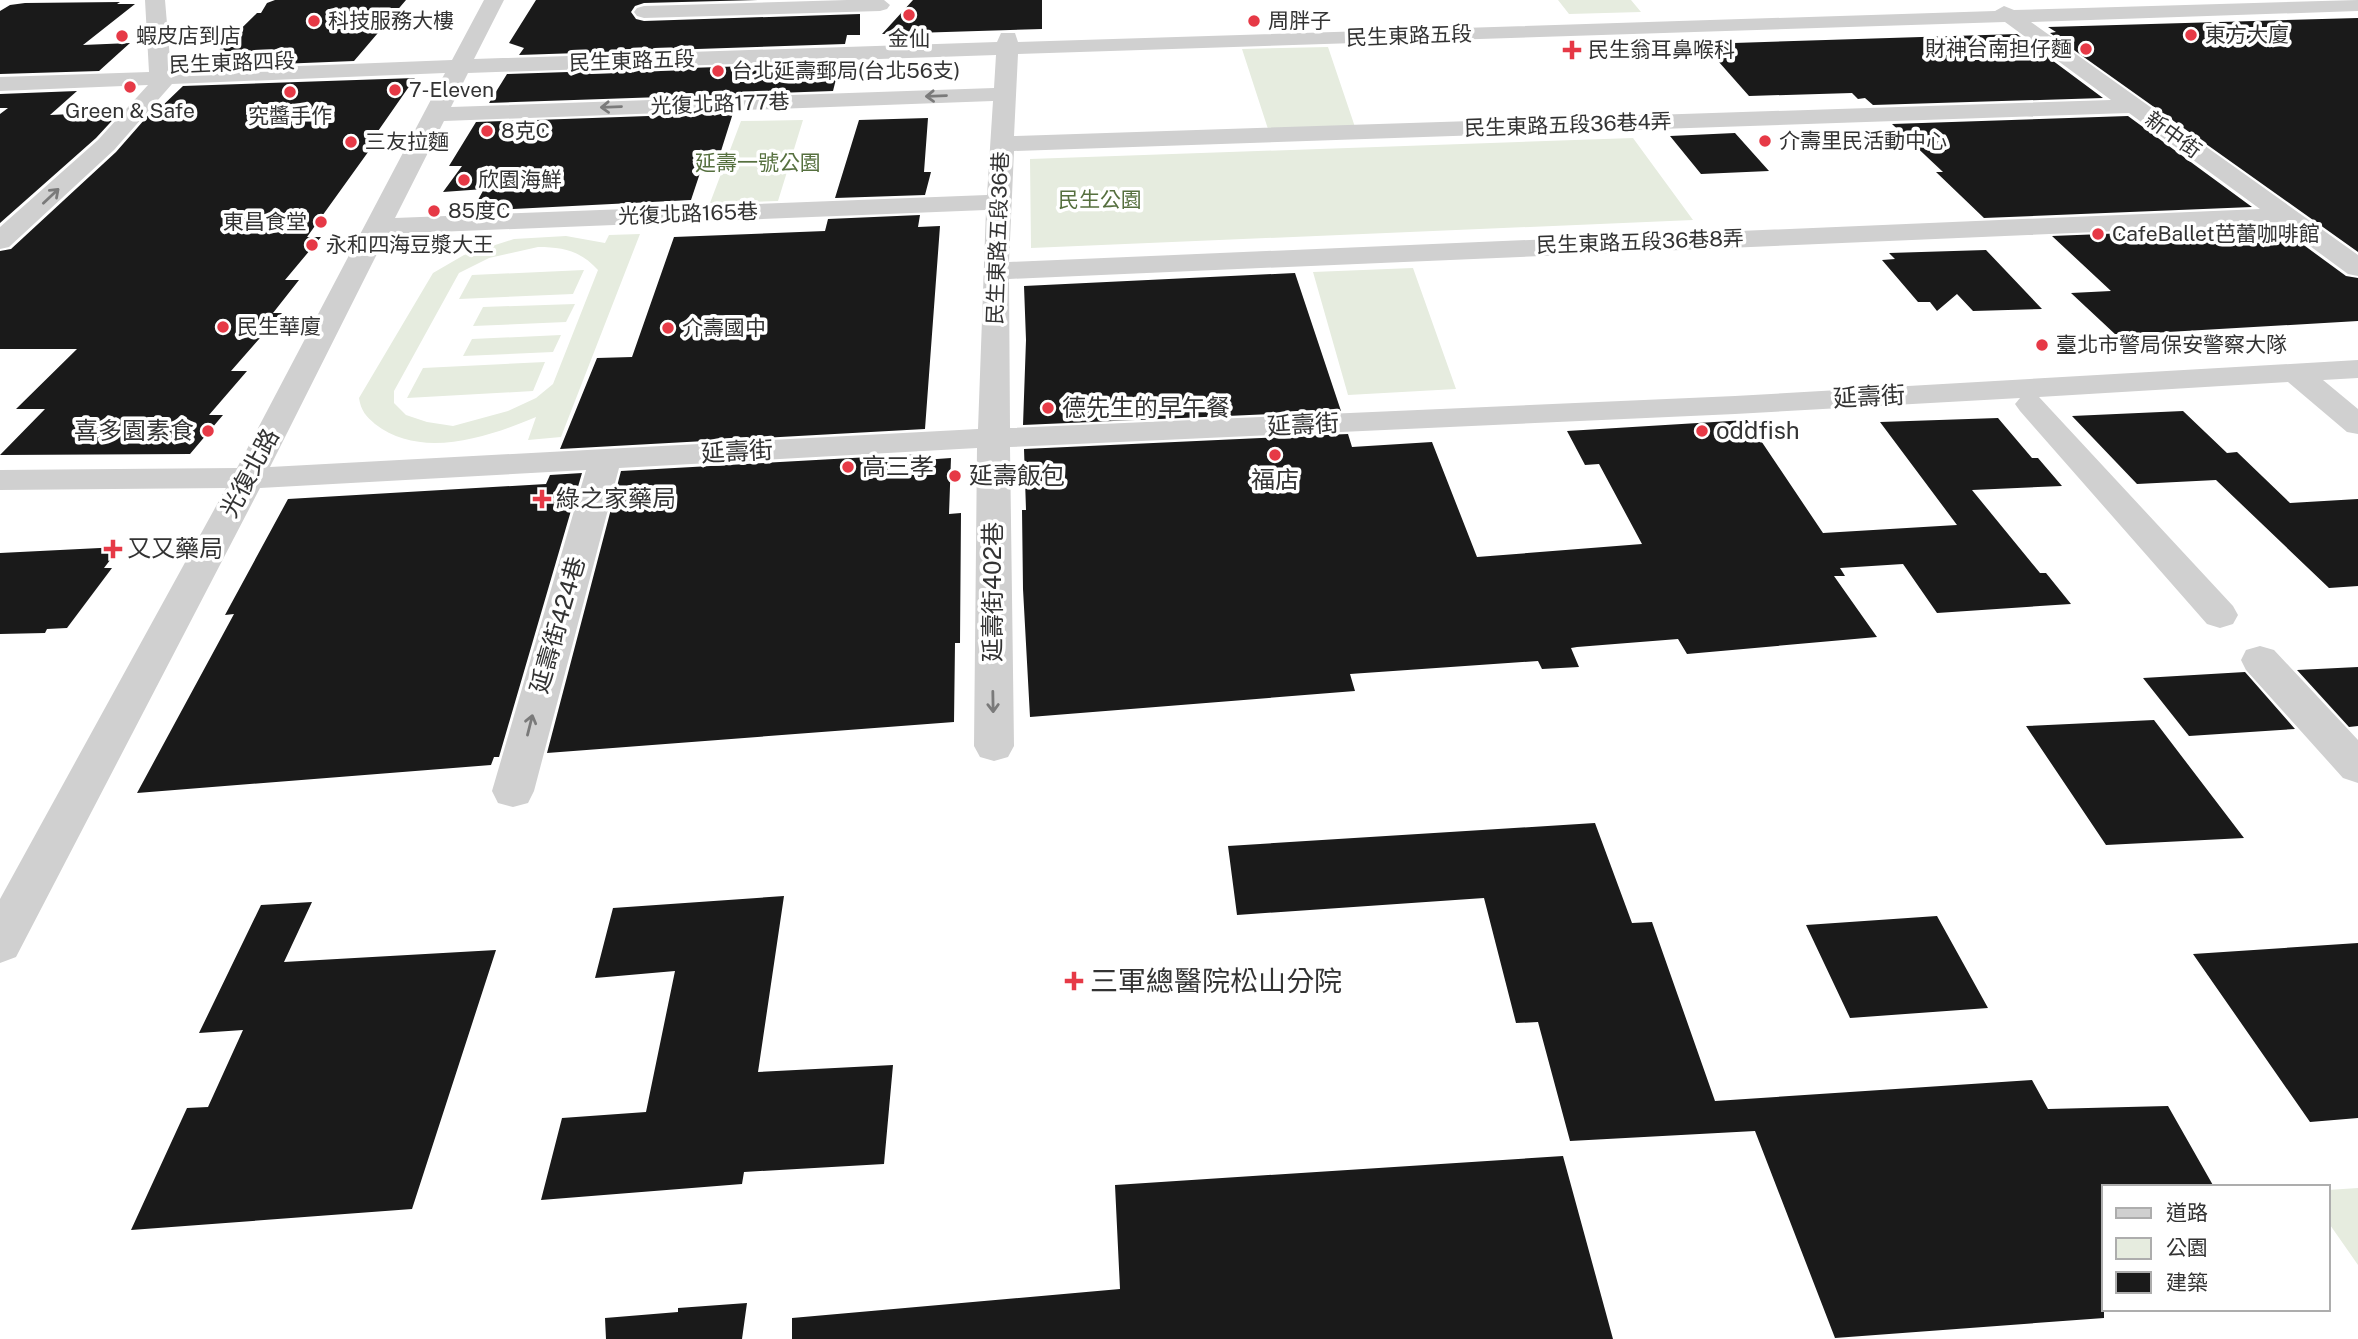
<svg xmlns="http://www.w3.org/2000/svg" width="2358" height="1339" font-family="'Public Sans','Noto Sans TC',sans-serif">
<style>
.green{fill:#e6ecdf;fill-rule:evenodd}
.building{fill:#1a1a1a}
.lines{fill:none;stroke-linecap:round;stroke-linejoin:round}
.minor{fill:#d0d0d0;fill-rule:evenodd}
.oneway{stroke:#7a7a7a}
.poi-dot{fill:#e63946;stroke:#fff;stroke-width:2.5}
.labels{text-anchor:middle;stroke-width:7;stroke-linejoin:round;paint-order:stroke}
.far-poi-label{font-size:21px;fill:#333;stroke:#fff;text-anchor:start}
.far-street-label{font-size:21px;fill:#333;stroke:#fff}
.far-park-label{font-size:21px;fill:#56703f;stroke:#fff}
.street-label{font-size:24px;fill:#333;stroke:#fff}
.poi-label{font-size:24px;fill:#333;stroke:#fff;text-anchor:start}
.near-poi-label{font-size:28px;fill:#333;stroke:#fff;text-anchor:start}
</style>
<rect width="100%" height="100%" fill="#fff"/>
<path class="green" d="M 1558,0 L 1631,0 L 1641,12 L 1569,14 Z
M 1328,47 L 1355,127 L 1268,129 L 1242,49 Z
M 803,120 L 778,201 L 710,203 L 741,121 Z
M 1633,138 L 1693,220 L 1031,248 L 1030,159 Z
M 640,234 L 561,437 L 528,440 L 536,417 C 488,437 421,460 375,424 C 366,416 361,411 359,398 L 433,273 L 464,255 L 514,239 L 566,236 L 605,243 L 609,235 ZM 538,247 C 563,247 581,251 598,270 L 553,384 L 536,398 L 508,411 L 453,426 L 427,422 L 406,415 L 394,403 L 394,391 L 459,273 L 489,258 Z
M 1413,268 L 1456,389 L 1348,395 L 1313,272 Z
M 584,270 L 573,294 L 459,299 L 472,275 Z
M 575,304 L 566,322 L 473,326 L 483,307 Z
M 561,335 L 553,352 L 463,356 L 472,339 Z
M 545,362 L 533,391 L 407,398 L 423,368 Z
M 2358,1188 L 2358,1265 L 2328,1222 L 2328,1190 Z"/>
<path class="building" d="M 275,0 L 406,0 L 354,61 L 202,67 L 257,13 L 261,13 L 267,3 Z
M 536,0 L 758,0 L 644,3 L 635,6 L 631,12 L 636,19 L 644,21 L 860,14 L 860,35 L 847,35 L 845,44 L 519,55 L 524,48 L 509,43 Z
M 913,0 L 1042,0 L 1042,29 L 882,34 Z
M 120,2 L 117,4 L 135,4 L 83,45 L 130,43 L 99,71 L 0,74 L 0,11 L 10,5 L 25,3 Z
M 2358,18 L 2358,252 L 2050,33 L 2056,32 L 2048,27 Z
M 2017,34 L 2103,98 L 1873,105 L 1865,98 L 1858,99 L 1852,93 L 1749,96 L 1703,44 Z
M 840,63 L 833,91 L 489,103 L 507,74 Z
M 415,78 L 376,134 L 381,134 L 307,237 L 321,237 L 285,280 L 299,280 L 273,313 L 282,313 L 231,371 L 247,371 L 209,415 L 223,415 L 190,454 L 0,455 L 45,409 L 16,409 L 77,349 L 0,349 L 0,251 L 11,249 L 116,152 L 152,111 L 158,110 L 183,86 Z
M 77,91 L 50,115 L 120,112 L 96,138 L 0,223 L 0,114 L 8,108 L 0,108 L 0,94 Z
M 733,113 L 721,151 L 707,152 L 691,200 L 472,211 L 484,189 L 443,192 L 462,166 L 449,166 L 476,122 Z
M 2128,116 L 2252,207 L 1984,218 L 1936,172 L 1943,172 L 1892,124 Z
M 928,118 L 924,172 L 931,172 L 925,195 L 835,198 L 859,120 Z
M 1735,133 L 1769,171 L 1701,174 L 1670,136 Z
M 920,215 L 918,227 L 940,226 L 925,429 L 560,449 L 597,358 L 632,357 L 674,237 L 825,231 L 828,219 Z
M 2279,227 L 2346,276 L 2358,278 L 2358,321 L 2116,335 L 2071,293 L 2111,291 L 2052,236 Z
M 1986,250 L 2042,309 L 1973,311 L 1957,294 L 1937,311 L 1930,302 L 1918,302 L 1882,260 L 1895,259 L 1889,253 Z
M 1295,273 L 1341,411 L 1023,425 L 1026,340 L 1024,286 Z
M 2183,411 L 2227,453 L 2237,452 L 2290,503 L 2358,499 L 2358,586 L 2329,588 L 2216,480 L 2137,484 L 2072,416 Z
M 1998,418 L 2032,458 L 2038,458 L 2062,486 L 1972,490 L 2040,573 L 2046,573 L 2071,604 L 1937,613 L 1903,564 L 1840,568 L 1845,576 L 1834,576 L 1877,637 L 1687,654 L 1678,639 L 1577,647 L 1571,648 L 1579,667 L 1542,669 L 1538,661 L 1350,674 L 1355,691 L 1030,717 L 1023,589 L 1022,510 L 1026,510 L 1024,449 L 1348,434 L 1352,447 L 1432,442 L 1477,557 L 1642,544 L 1599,464 L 1585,465 L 1567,431 L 1747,420 L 1823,533 L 1957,525 L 1880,422 Z
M 924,454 L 923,460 L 951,458 L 949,514 L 961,513 L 960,643 L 955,643 L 954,722 L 547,753 L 621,471 Z
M 582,473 L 499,757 L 494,757 L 491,765 L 137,793 L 234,614 L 225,615 L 288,499 L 546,484 L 550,475 Z
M 120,547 L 104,568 L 112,568 L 67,628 L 47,629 L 45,633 L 0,634 L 0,553 Z
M 2358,667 L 2358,726 L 2349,727 L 2297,670 Z
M 2245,672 L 2295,729 L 2189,736 L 2143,678 Z
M 2154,720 L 2244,838 L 2106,845 L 2026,726 Z
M 1595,823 L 1632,923 L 1652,922 L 1715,1101 L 2032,1080 L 2048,1109 L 2168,1106 L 2214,1187 L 2104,1187 L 2104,1318 L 1835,1338 L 1755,1131 L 1570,1141 L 1538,1022 L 1516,1023 L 1484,898 L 1237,915 L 1228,846 Z
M 784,896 L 758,1072 L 893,1065 L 884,1164 L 744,1172 L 742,1184 L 541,1200 L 562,1118 L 646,1112 L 675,971 L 595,978 L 613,908 Z
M 312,902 L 284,962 L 496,950 L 412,1209 L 131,1230 L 187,1108 L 208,1107 L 243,1030 L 199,1033 L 261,905 Z
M 1937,916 L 1988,1008 L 1850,1018 L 1806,925 Z
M 2358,943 L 2358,1118 L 2310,1122 L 2193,954 Z
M 1563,1156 L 1613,1339 L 792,1339 L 792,1318 L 1120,1289 L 1115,1185 Z
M 747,1303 L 742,1339 L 606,1339 L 605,1318 L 678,1312 L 678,1308 Z"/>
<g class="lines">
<path class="minor" d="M 145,0 L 165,0 L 171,71 L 452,60 L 484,0 L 504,0 L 474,59 L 997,42 L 1001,33 L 1015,33 L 1018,42 L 1995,11 L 2004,6 L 2014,10 L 2358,0 L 2358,11 L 2031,22 L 2358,255 L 2358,276 L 2348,274 L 2280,224 L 1009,279 L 1010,428 L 1735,396 L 2358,360 L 2358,378 L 2323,380 L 2358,409 L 2358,434 L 2347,432 L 2288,382 L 2039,397 L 2233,606 L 2238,615 L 2233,624 L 2220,628 L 2207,624 L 2020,411 L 2015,404 L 2020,398 L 1735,414 L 1010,447 L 1014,746 L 1008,757 L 994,761 L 980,757 L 974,746 L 977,448 L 619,468 L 534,791 L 528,803 L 513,807 L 498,803 L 492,791 L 586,470 L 260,488 L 16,957 L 0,963 L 0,899 L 226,488 L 0,490 L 0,470 L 237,468 L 445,73 L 172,84 L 114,150 L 9,247 L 0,249 L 0,227 L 98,140 L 148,85 L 0,91 L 0,77 L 149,72 ZM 2005,22 L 2111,100 L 1014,136 L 1018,54 ZM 996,55 L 994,88 L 451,107 L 468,73 ZM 993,101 L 987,195 L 395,218 L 444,121 ZM 2129,113 L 2260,209 L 1009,262 L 1014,151 ZM 986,210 L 978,429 L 270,467 L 387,234 Z
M 847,0 L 884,0 L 890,5 L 887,9 L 880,11 L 644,18 L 637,16 L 634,12 L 637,8 L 644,6 Z
M 2260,646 L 2274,650 L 2358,740 L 2358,783 L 2343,778 L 2246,670 L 2241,660 L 2246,650 Z"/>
</g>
<defs><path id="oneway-shaft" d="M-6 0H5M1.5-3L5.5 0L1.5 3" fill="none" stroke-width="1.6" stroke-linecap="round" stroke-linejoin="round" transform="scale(1.75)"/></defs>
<g class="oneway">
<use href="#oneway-shaft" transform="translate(936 96) rotate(178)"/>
<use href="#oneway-shaft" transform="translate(611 107) rotate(178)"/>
<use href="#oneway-shaft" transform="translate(51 196) rotate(-43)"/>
<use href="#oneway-shaft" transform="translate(993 702) rotate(89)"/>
<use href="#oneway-shaft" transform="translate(530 725) rotate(-76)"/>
</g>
<g class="poi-dot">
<circle cx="909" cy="15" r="7"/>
<circle cx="314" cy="21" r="7"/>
<circle cx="1254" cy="21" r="7"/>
<circle cx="2191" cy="35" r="7"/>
<circle cx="122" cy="36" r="7"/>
<circle cx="2086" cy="49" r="7"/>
<path d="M1568.5 39.5h7v7h7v7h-7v7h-7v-7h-7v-7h7z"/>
<circle cx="718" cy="71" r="7"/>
<circle cx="130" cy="87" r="7"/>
<circle cx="395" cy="90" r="7"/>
<circle cx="290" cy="92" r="7"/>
<circle cx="487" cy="131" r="7"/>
<circle cx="1765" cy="141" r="7"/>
<circle cx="351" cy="142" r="7"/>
<circle cx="464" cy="180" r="7"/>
<circle cx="434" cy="211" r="7"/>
<circle cx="321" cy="222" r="7"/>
<circle cx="2098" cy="234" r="7"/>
<circle cx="312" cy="245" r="7"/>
<circle cx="223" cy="327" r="7"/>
<circle cx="668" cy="328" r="7"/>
<circle cx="2042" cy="345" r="7"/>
<circle cx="1048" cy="408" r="7"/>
<circle cx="208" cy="431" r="7"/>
<circle cx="1702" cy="431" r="7"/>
<circle cx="1275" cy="455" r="7"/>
<circle cx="848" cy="467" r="7"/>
<circle cx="955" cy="476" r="7"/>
<path d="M538.5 488.5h7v7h7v7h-7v7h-7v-7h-7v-7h7z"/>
<path d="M109.5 538.5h7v7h7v7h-7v7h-7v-7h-7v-7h7z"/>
<path d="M1070.5 970.5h7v7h7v7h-7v7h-7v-7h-7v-7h7z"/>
</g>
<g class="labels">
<g class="far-poi-label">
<text x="328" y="28">科技服務大樓</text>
<text x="1268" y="28">周胖子</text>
<text x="2205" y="42">東方大廈</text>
<text x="136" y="43">蝦皮店到店</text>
<text x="909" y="46" text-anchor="middle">金仙</text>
<text x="2072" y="56" text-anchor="end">財神台南担仔麵</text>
<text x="1588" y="57">民生翁耳鼻喉科</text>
<text x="732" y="78">台北延壽郵局(台北56支)</text>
<text x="409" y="97">7-Eleven</text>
<text x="130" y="118" text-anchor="middle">Green &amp; Safe</text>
<text x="290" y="123" text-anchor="middle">究醬手作</text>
<text x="501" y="138">8克C</text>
<text x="1779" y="148">介壽里民活動中心</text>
<text x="365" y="149">三友拉麵</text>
<text x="478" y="187">欣園海鮮</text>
<text x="448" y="218">85度C</text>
<text x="307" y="229" text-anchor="end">東昌食堂</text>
<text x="2112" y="241">CafeBallet芭蕾咖啡館</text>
<text x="326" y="252">永和四海豆漿大王</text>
<text x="237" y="334">民生華廈</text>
<text x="682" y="335">介壽國中</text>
<text x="2056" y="352">臺北市警局保安警察大隊</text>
</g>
<g class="far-street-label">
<text transform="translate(1409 36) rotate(-2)" y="7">民生東路五段</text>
<text transform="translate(632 61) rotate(-2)" y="7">民生東路五段</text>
<text transform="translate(232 63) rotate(-2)" y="7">民生東路四段</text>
<text transform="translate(720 104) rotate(-2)" y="7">光復北路177巷</text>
<text transform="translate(1568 125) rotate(-2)" y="7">民生東路五段36巷4弄</text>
<text transform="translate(2173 135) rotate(36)" y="7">新中街</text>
<text transform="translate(688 214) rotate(-2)" y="7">光復北路165巷</text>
<text transform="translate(998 238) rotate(-88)" y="7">民生東路五段36巷</text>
<text transform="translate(1640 242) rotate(-2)" y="7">民生東路五段36巷8弄</text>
</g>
<g class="far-park-label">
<text x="758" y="170">延壽一號公園</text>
<text x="1100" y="207">民生公園</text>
</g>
<g class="street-label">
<text transform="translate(1869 397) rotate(-3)" y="8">延壽街</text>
<text transform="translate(1303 425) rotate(-3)" y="8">延壽街</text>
<text transform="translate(737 452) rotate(-3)" y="8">延壽街</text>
<text transform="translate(250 473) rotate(-62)" y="8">光復北路</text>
<text transform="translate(993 592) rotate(-90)" y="8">延壽街402巷</text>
<text transform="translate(558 625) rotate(-74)" y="8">延壽街424巷</text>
</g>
<g class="poi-label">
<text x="1062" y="416">德先生的早午餐</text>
<text x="194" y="439" text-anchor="end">喜多園素食</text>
<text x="1716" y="439">oddfish</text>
<text x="862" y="475">高三孝</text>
<text x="969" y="484">延壽飯包</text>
<text x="1275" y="488" text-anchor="middle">福店</text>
<text x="556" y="507">綠之家藥局</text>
<text x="127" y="557">又又藥局</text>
</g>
<g class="near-poi-label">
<text x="1090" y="991">三軍總醫院松山分院</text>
</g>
</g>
<rect x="2102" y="1185" width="228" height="126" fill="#ffffff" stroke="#adadad" stroke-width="2"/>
<rect x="2116" y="1208" width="35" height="10" fill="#d0d0d0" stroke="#adadad" stroke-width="2"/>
<text x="2166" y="1220" font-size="21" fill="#333333">道路</text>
<rect x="2116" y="1238" width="35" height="21" fill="#e6ecdf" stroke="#adadad" stroke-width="2"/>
<text x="2166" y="1255" font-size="21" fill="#333333">公園</text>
<rect x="2116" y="1272" width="35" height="21" fill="#1a1a1a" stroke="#adadad" stroke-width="2"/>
<text x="2166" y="1290" font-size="21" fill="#333333">建築</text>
</svg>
